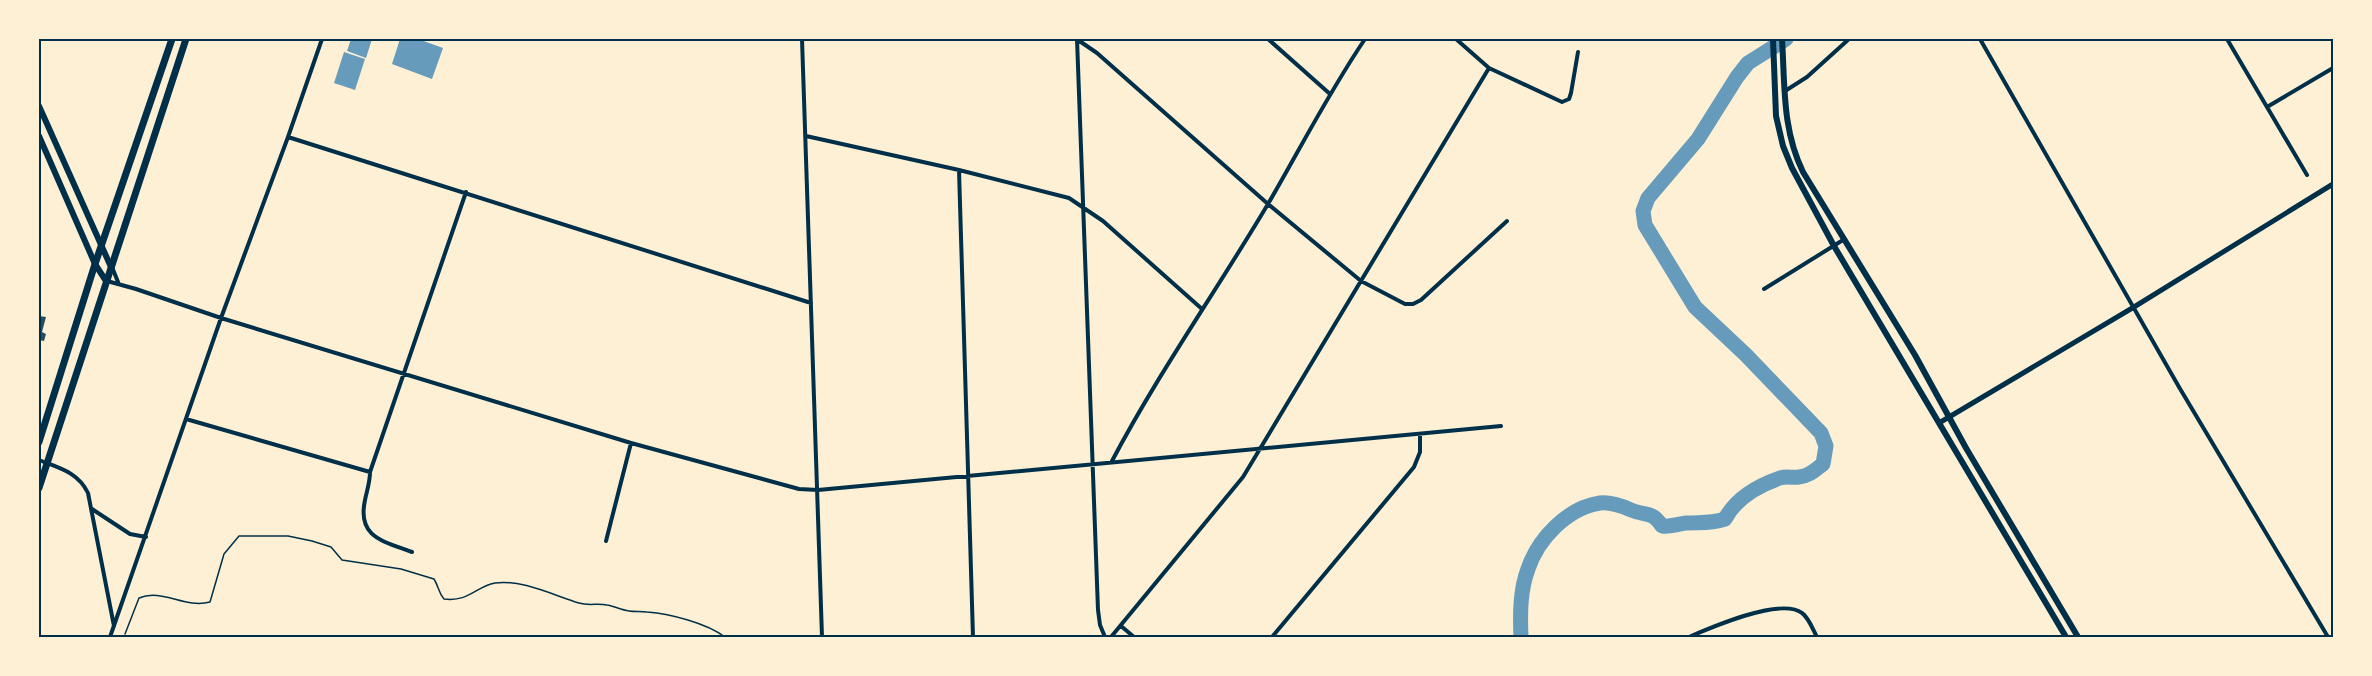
<svg xmlns="http://www.w3.org/2000/svg" width="2372" height="676" font-family="Manrope,sans-serif">
<style>
.water{fill:#669bbc}
.lines{fill:none;stroke-linecap:round;stroke-linejoin:round}
.river{stroke:#669bbc;stroke-width:15}
.building{fill:#264d5e}
.path{stroke:#003049;stroke-width:1.5}
.minor{stroke:#003049;stroke-width:4}
.tertiary{stroke:#003049;stroke-width:5}
.secondary{stroke:#003049;stroke-width:6}
.primary{stroke:#003049;stroke-width:7}
.neatline{fill:none;stroke:#003049;stroke-width:2}
</style>
<rect width="100%" height="100%" fill="#fdf0d5"/>
<path class="water" d="M 351,39 L 372,39 L 366,58 L 347,51 Z
M 400,39 L 418,39 L 443,48 L 432,79 L 392,64 Z
M 344,52 L 365,59 L 355,90 L 334,83 Z"/>
<g class="lines">
<path class="river" d="M 1521,637 C 1520,614 1520,590 1528,569 C 1538,539 1567,508 1600,503 C 1610,502 1622,506 1631,510 C 1645,516 1651,510 1662,526 C 1671,527 1677,524 1686,523 C 1701,522 1709,524 1725,519 C 1736,498 1757,486 1780,478 C 1786,476 1792,478 1799,477 C 1809,476 1815,470 1823,464 L 1826,446 L 1821,433 L 1746,355 L 1695,307 L 1645,225 L 1643,211 L 1648,198 L 1698,139 L 1737,77 L 1748,63 L 1786,39"/>
</g>
<path class="building" d="M 39,316 L 46,317 L 42,332 L 46,334 L 44,341 L 39,340 Z"/>
<g class="lines">
<path class="path" d="M 125,634 L 139,598 C 162,588 185,609 210,602 L 224,554 L 239,536 L 288,536 L 312,541 L 331,547 L 342,560 L 401,569 L 434,579 C 439,587 438,592 444,599 C 469,602 475,587 495,583 C 522,579 555,596 579,603 C 588,606 598,603 607,605 C 614,606 621,610 629,611 C 635,612 641,611 647,612 C 671,614 706,623 725,637"/>
<path class="minor" d="M 802,39 L 822,637
M 1077,39 L 1098,610 L 1100,625 L 1105,637
M 1268,39 L 1330,94
M 1456,39 L 1489,68 L 1562,102 L 1569,99 L 1571,93 L 1578,52
M 1980,39 L 2179,387 L 2328,637
M 2227,39 L 2307,175
M 1078,40 L 1097,53 L 1268,204 L 1361,281 L 1405,304 L 1413,304 L 1421,300 L 1507,221
M 1785,91 L 1807,77 L 1849,39
M 2267,107 L 2333,68
M 806,136 L 959,170 L 1069,198 L 1103,221 L 1202,309
M 288,137 L 811,303
M 959,170 L 973,637
M 112,267 L 118,282
M 107,281 L 136,289 L 221,318 L 631,443 L 799,489 L 818,490 L 1501,426
M 1764,289 L 1843,240
M 186,419 L 370,472
M 39,460 C 59,468 78,472 88,493 L 114,626
M 1112,461 C 1159,372 1217,290 1268,204 C 1300,149 1329,92 1365,39
M 92,509 L 130,534 L 146,537
M 606,541 L 631,443
M 412,552 C 382,541 357,537 365,500 C 367,490 370,482 370,472 L 466,192
M 1121,626 L 1134,637
M 110,637 L 221,318 L 288,137 L 322,39
M 1111,637 L 1243,477 L 1489,68
M 1272,637 L 1414,467 L 1420,452 L 1420,434
M 1689,637 C 1712,627 1781,597 1802,613 C 1809,618 1813,630 1817,637"/>
<path class="tertiary" d="M 1939,423 L 2134,307 L 2333,184"/>
<path class="secondary" d="M 1773,39 L 1776,116 L 1783,146 L 1792,168 L 1834,246 L 2066,637
M 1782,39 C 1785,85 1782,129 1803,172 L 1915,355 L 1966,448 L 2078,637
M 39,106 L 111,267
M 39,136 L 95,264 L 106,281"/>
<path class="primary" d="M 39,442 L 95,264 L 172,39
M 39,488 L 186,39"/>
</g>
<rect width="2372" height="676" fill="none" stroke="#fdf0d5" stroke-width="81"/>
<rect x="40" y="40" width="2292" height="596" class="neatline"/>
</svg>
